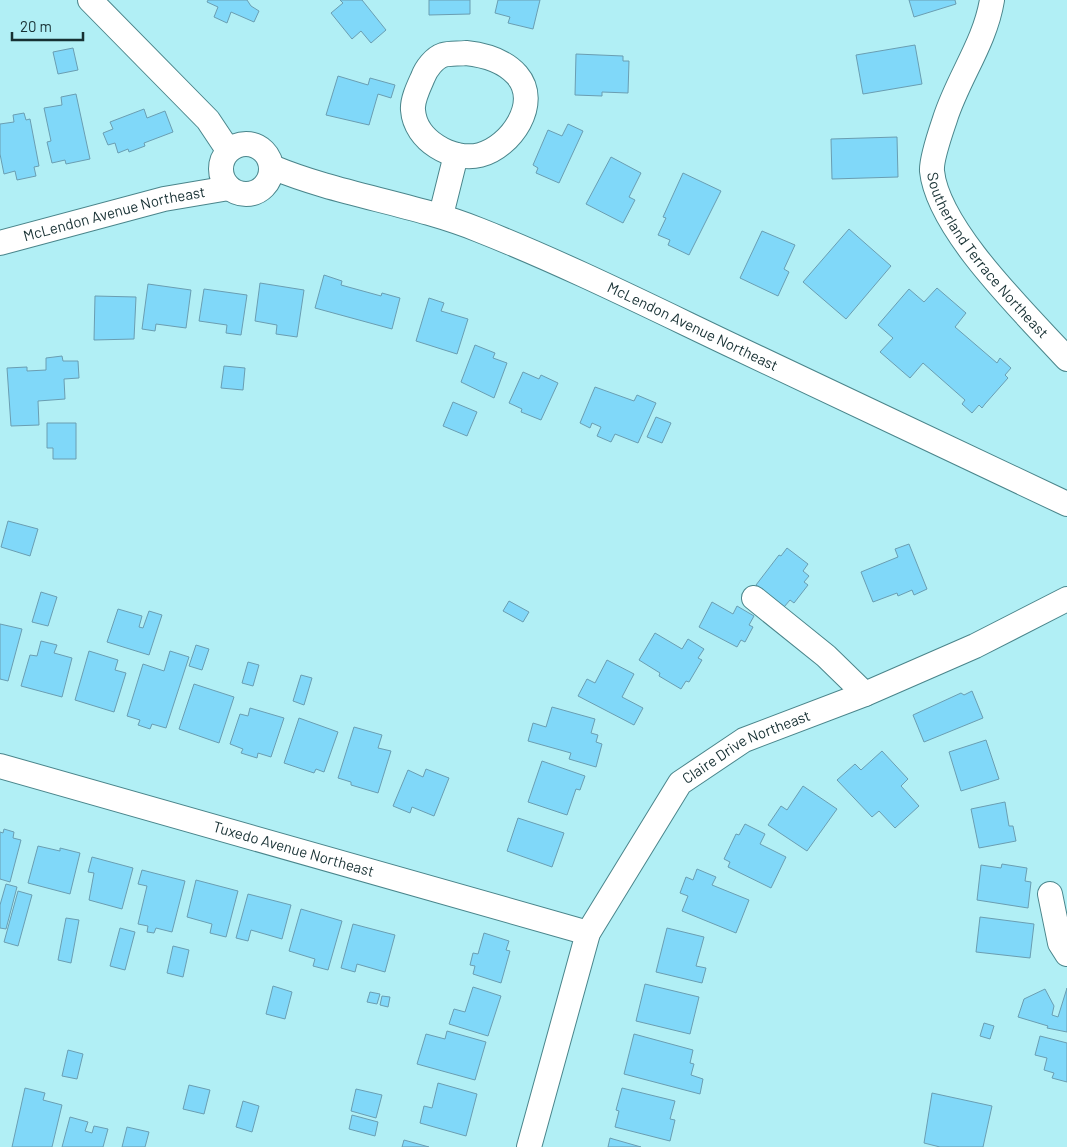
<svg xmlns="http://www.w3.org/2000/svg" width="1067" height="1147" font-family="Barlow,sans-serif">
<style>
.building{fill:#80d8f9;stroke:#6a9eb2}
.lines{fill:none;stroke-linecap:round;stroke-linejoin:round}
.minor-casing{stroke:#4a858b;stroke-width:26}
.minor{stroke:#fff;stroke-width:24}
.labels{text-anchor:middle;stroke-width:4;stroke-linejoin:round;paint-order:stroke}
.street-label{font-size:15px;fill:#173033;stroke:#b1eff5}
</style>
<rect width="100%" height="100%" fill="#b1eff5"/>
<path class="building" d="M 208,0 L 247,0 L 251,6 L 259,11 L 254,22 L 231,12 L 227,23 L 214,17 L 218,7 L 207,2 Z
M 340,0 L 362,0 L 386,30 L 371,43 L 361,31 L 352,39 L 331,13 L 343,3 Z
M 429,0 L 470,0 L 470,14 L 429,15 Z
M 498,0 L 540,0 L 533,29 L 508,23 L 510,17 L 495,13 Z
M 909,0 L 955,0 L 956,4 L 914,17 Z
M 915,45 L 922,84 L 863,94 L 856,55 Z
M 73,48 L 78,70 L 58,74 L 53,52 Z
M 576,54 L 623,56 L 623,61 L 629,61 L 628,93 L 602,92 L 602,96 L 575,95 Z
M 338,76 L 368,85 L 370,78 L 395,85 L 391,98 L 378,94 L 369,125 L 326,115 Z
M 76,94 L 90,159 L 66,164 L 65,160 L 52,163 L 47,142 L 51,141 L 44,108 L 62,105 L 61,97 Z
M 144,109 L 147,118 L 165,111 L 173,132 L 144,143 L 145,146 L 129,152 L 128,149 L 118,153 L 115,143 L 108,145 L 103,133 L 113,129 L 110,122 Z
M 24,113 L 26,120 L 30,119 L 39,166 L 34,167 L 36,176 L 17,180 L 15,171 L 4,174 L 0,154 L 0,124 L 14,122 L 13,115 Z
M 568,124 L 583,131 L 559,183 L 536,173 L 538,168 L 533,165 L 548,130 L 562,136 Z
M 897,137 L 898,177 L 832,179 L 831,139 Z
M 611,157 L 641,173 L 629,197 L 635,200 L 623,223 L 586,204 Z
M 683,173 L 721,191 L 689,255 L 668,245 L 670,240 L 658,235 L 666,218 L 663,217 Z
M 849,229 L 891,266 L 846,319 L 803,282 Z
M 762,231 L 795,245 L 784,269 L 789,272 L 778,296 L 740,278 Z
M 324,275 L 342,281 L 341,285 L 381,296 L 382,293 L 400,298 L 392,329 L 315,308 Z
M 260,283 L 304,290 L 297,337 L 276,334 L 277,325 L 255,321 Z
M 148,284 L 191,290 L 186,328 L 156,324 L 155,331 L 142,329 Z
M 937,288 L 966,313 L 955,327 L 997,363 L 1000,358 L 1011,368 L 1005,375 L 1008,378 L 985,404 L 982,408 L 979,405 L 972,413 L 962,404 L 965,400 L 923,363 L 910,378 L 880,352 L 893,338 L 878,325 L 909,289 L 924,302 Z
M 204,289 L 247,295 L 241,335 L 226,333 L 227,325 L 199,321 Z
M 95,296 L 136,297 L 134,339 L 94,340 Z
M 429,298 L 444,303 L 441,311 L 468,319 L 457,354 L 416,341 Z
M 475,345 L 495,353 L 493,358 L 507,363 L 494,398 L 461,382 Z
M 62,356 L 63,361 L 78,361 L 79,378 L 64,379 L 65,399 L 38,401 L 39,425 L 11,426 L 7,368 L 27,367 L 27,371 L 46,370 L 46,358 Z
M 224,366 L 245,368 L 243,390 L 221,388 Z
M 523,372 L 539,379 L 541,375 L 558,383 L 541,420 L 521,412 L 522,409 L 509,403 Z
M 595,387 L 634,401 L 637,395 L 656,403 L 638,443 L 615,434 L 611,442 L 597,436 L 601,427 L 592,423 L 590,428 L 580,423 Z
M 453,402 L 477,412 L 467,436 L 443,426 Z
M 656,417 L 671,423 L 662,443 L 647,437 Z
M 47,423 L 76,423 L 76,459 L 53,459 L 53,448 L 47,448 Z
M 8,521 L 38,529 L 30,556 L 1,547 Z
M 909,544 L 927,589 L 914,595 L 912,590 L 898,596 L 897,593 L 873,602 L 861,572 L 898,557 L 895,549 Z
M 787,548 L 808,564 L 803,571 L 809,576 L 804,582 L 808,585 L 794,603 L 790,600 L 784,607 L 756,585 L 779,555 L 781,556 Z
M 41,592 L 57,597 L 48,626 L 32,622 Z
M 509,601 L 529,612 L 523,622 L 503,611 Z
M 712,602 L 733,614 L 737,606 L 754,616 L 749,625 L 753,627 L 745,642 L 741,640 L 737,647 L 699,627 Z
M 118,609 L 142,616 L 139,627 L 143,628 L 149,611 L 162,615 L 149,655 L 107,642 Z
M 0,624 L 22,629 L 8,681 L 0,679 Z
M 655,633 L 682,649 L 688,639 L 704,649 L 698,658 L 702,660 L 689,682 L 686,681 L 681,689 L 659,676 L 660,673 L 639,660 Z
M 41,641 L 57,645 L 54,653 L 72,658 L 62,697 L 21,686 L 30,655 L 37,656 Z
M 196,645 L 209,649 L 202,670 L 189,666 Z
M 89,651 L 118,660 L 115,670 L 126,673 L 114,712 L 75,700 Z
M 170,651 L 189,657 L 166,728 L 152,724 L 150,729 L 138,725 L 140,720 L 127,716 L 143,664 L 164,671 Z
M 607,660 L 634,674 L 622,697 L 643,708 L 634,725 L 578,696 L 587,679 L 595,683 Z
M 248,662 L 259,665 L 253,686 L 242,683 Z
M 301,675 L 312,678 L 304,705 L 293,701 Z
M 194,684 L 234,697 L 219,743 L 179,729 Z
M 972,691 L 983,718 L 924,742 L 913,715 L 961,693 L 964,695 Z
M 552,707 L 595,719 L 591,733 L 598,735 L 596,742 L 602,744 L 596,767 L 569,759 L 571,753 L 528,741 L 533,723 L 546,727 Z
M 250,708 L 284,718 L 271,757 L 258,753 L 257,758 L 241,753 L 243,749 L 230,744 L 240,714 L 248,716 Z
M 299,718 L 338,732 L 324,772 L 316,769 L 314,773 L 284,763 Z
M 354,727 L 382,735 L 378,748 L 391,751 L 378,793 L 351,785 L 351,782 L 338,778 Z
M 986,740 L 999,779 L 961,791 L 949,752 Z
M 882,751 L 908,779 L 901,786 L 919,806 L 895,828 L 879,811 L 872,817 L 837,780 L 855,764 L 861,770 Z
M 542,761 L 585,776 L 580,790 L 576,789 L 567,815 L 528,802 Z
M 426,769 L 449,778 L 434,816 L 412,807 L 410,813 L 393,806 L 408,770 L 423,777 Z
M 803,786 L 837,809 L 807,851 L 768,825 L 781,806 L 787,810 Z
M 1005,802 L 1009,826 L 1013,826 L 1016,841 L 979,848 L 971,809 Z
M 518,818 L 564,833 L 552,867 L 507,851 Z
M 745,824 L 765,834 L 760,844 L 786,857 L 771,888 L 728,867 L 730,862 L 724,859 L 736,834 L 739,835 Z
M 4,829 L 14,832 L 13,838 L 21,840 L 10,882 L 0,879 L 0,832 L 3,833 Z
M 38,846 L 60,851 L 60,848 L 80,853 L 70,894 L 28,883 Z
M 92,857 L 133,868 L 122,909 L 89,900 L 94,873 L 88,872 Z
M 1002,864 L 1027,868 L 1025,881 L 1031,882 L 1028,908 L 977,900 L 981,865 L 1001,868 Z
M 697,869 L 716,877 L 712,885 L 749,900 L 736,933 L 682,911 L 688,896 L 680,893 L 686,877 L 693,880 Z
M 142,870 L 185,881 L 172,932 L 156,928 L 154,933 L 147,932 L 148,926 L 138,924 L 147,886 L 138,884 Z
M 196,880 L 238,891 L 226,937 L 210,933 L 212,924 L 187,917 Z
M 6,884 L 17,887 L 6,929 L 0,928 L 0,905 Z
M 18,891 L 32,895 L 18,946 L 4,942 Z
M 248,894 L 291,905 L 282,939 L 251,930 L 248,941 L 236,938 Z
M 301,909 L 342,921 L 328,970 L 313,966 L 315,959 L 289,951 Z
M 980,917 L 1034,924 L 1030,958 L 976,952 Z
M 66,918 L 79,920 L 71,963 L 58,960 Z
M 353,924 L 395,935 L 385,972 L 357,964 L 355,972 L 341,968 Z
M 120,928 L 135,932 L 125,970 L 110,966 Z
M 667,928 L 704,937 L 696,966 L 706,968 L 702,983 L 656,972 Z
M 484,933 L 509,941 L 506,950 L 510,951 L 501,983 L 473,974 L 475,966 L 470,965 L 473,953 L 478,954 Z
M 173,946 L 189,950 L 183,977 L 167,973 Z
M 645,984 L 699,997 L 690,1034 L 636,1021 Z
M 273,986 L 292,992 L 285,1019 L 266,1014 Z
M 473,987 L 501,996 L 488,1036 L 449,1024 L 454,1009 L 465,1012 Z
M 1067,988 L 1067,1032 L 1047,1028 L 1048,1026 L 1018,1017 L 1024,999 L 1045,989 L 1054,1006 L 1052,1015 L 1058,1017 Z
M 370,992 L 380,994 L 377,1004 L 367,1002 Z
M 382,996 L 390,997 L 388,1007 L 380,1005 Z
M 984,1023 L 994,1026 L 990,1039 L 980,1036 Z
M 447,1031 L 486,1042 L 475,1080 L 417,1064 L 426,1034 L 445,1039 Z
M 634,1034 L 693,1050 L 690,1063 L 694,1064 L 691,1075 L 703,1079 L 700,1094 L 624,1074 Z
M 1040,1036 L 1067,1043 L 1067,1082 L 1052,1078 L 1054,1073 L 1044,1070 L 1047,1058 L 1035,1055 Z
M 68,1050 L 83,1054 L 77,1079 L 62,1076 Z
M 438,1083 L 477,1094 L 466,1136 L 420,1123 L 424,1106 L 432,1108 Z
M 189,1085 L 210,1090 L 204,1114 L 183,1109 Z
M 25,1088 L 45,1093 L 43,1100 L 62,1105 L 52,1147 L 12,1147 Z
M 622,1088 L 675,1101 L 670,1119 L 675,1120 L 670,1141 L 615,1127 L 619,1111 L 616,1110 Z
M 356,1089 L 382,1095 L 376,1118 L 351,1111 Z
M 932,1093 L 992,1106 L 983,1147 L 940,1147 L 924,1143 Z
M 243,1101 L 259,1106 L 252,1132 L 236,1127 Z
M 352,1115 L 378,1122 L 375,1136 L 349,1129 Z
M 70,1117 L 88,1122 L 85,1131 L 92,1133 L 94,1126 L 108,1129 L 103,1147 L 62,1147 Z
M 127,1127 L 149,1132 L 145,1147 L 122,1147 Z
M 610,1138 L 613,1139 L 641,1147 L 608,1147 Z
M 404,1140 L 429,1147 L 402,1147 Z"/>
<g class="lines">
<defs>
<g id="minor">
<path d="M 90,0 L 208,120 L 228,150"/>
<path id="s1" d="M 992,0 C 985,43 958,78 945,119 C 941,131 931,159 932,171 C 938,230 1027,315 1067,359"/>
<path d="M 466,53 C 484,55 504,60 517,75 C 541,103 511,147 480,155 C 452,162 415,140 413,110 C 412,100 419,86 423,77 C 426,69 434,58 443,55 C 450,53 459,54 466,53 Z"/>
<circle cx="246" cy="169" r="25"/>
<path id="s2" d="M 272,167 C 339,195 412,203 479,230 C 565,264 649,306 733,346 C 844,399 956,451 1067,504"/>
<path d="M 441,215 L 456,155"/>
<path id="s3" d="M 0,243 L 164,199 L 229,188"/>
<path d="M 754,598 L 826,656 L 865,694"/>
<path id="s4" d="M 0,766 L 588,933"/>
<path d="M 1050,894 L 1060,943 L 1067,954"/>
<path id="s5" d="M 529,1147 L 588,933 L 680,783 L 744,740 L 865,694 L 975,646 L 1067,599"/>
</g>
</defs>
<use href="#minor" class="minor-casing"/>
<use href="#minor" class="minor"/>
</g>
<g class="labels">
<g class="street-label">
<text dy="5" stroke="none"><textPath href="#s3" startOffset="118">McLendon Avenue Northeast</textPath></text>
<text dy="5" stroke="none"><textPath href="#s1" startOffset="284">Southerland Terrace Northeast</textPath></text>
<text dy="5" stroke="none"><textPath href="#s2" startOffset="451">McLendon Avenue Northeast</textPath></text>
<text dy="5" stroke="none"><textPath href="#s5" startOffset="474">Claire Drive Northeast</textPath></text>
<text dy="5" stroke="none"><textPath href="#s4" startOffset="305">Tuxedo Avenue Northeast</textPath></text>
</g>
</g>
<path d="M12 32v8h71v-8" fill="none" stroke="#173033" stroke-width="2.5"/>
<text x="20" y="32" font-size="15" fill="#173033" stroke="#b1eff5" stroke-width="4" paint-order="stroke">20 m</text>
</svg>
